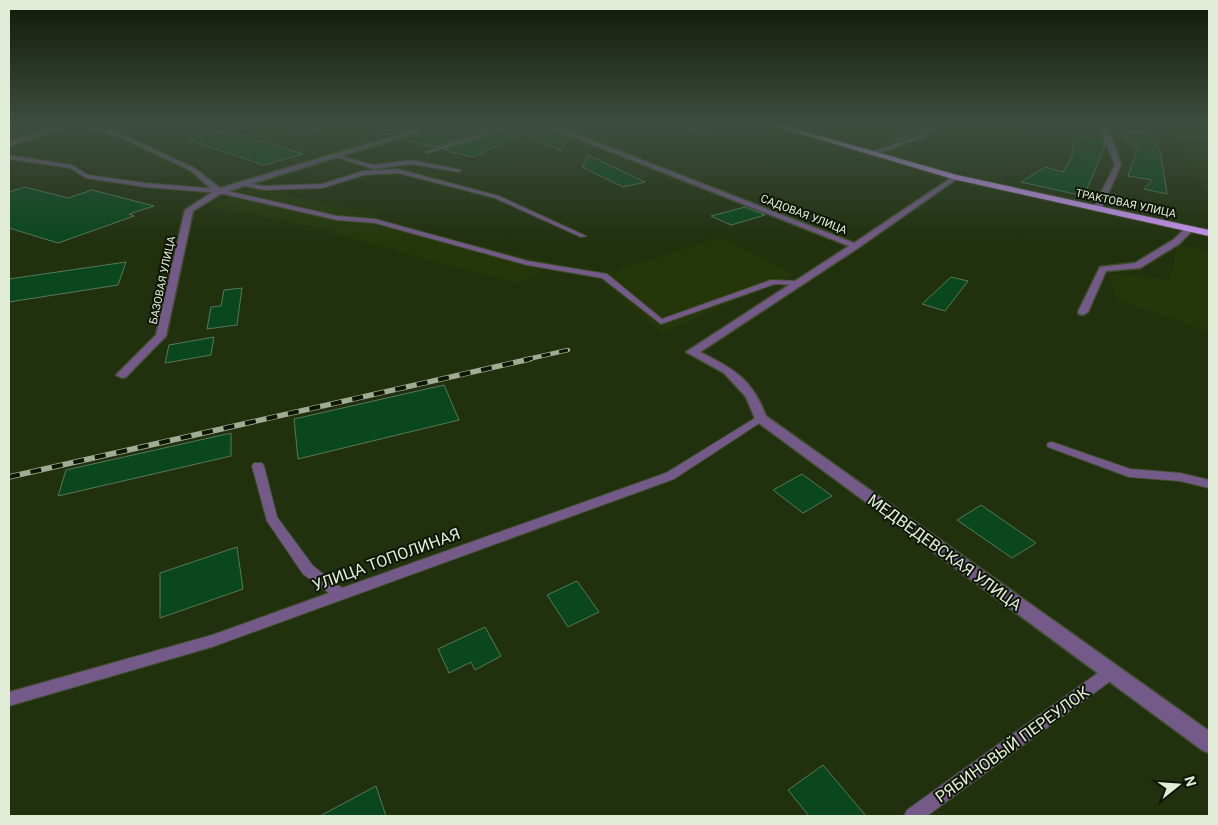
<svg xmlns="http://www.w3.org/2000/svg" width="1218" height="825" font-family="Roboto,sans-serif">
<style>
.built{fill:#24360a}
.building{fill:#0a471d;stroke:#56785b}
.lines{fill:none;stroke-linecap:round;stroke-linejoin:round}
.service-casing{stroke:#404e2d;stroke-width:2}
.minor-casing{stroke:#404e2d;stroke-width:3}
.trunk-casing{stroke:#404e2d;stroke-width:2}
.service{fill:#745a89;fill-rule:evenodd}
.minor{fill:#745a89;fill-rule:evenodd}
.trunk{fill:#c894f4;fill-rule:evenodd}
.rail-far1-casing{stroke:#a0ad93;stroke-width:4.5}
.rail-casing{stroke:#a0ad93;stroke-width:5.5}
.rail-far1{stroke:#0f1507;stroke-width:3;stroke-dasharray:9;stroke-linecap:butt}
.rail{stroke:#0f1507;stroke-width:4;stroke-dasharray:11;stroke-linecap:butt}
.labels{text-anchor:middle;stroke-width:4;stroke-linejoin:round;paint-order:stroke}
.far-street-label{font-size:11px;fill:#e2edd8;stroke:#0f1507}
.near-street-label{font-size:16px;fill:#e2edd8;stroke:#0f1507}
</style>
<rect width="100%" height="100%" fill="#21300d"/>
<path class="built" d="M 966,126 L 1033,126 L 1011,134 Z
M 1163,126 L 1209,126 L 1209,193 L 1207,193 Z
M 253,188 L 375,213 L 372,219 L 601,275 L 721,237 L 795,275 L 662,333 L 600,280 L 544,269 L 519,284 L 332,234 L 334,231 L 208,205 Z
M 1177,243 L 1209,251 L 1209,332 L 1116,299 L 1108,272 L 1170,280 Z"/>
<path class="building" d="M 375,126 L 421,126 L 390,135 L 374,131 Z
M 440,126 L 464,126 L 464,131 L 480,126 L 498,126 L 434,147 L 403,139 Z
M 514,126 L 544,126 L 567,136 L 561,151 L 523,132 L 473,157 L 444,150 Z
M 905,126 L 928,126 L 916,134 L 896,140 Z
M 227,131 L 273,145 L 303,154 L 264,165 L 189,140 Z
M 1122,131 L 1143,133 L 1144,131 L 1160,150 L 1167,194 L 1144,189 L 1152,180 L 1128,176 L 1138,148 L 1134,147 Z
M 1075,137 L 1103,140 L 1105,146 L 1084,196 L 1021,182 L 1045,167 L 1063,172 L 1072,156 Z
M 588,155 L 645,182 L 623,187 L 582,167 Z
M 25,187 L 68,198 L 92,190 L 154,206 L 129,214 L 134,216 L 58,243 L 9,228 L 9,192 Z
M 745,207 L 765,215 L 731,225 L 711,216 Z
M 126,262 L 118,285 L 9,302 L 9,279 Z
M 951,277 L 968,281 L 945,311 L 922,304 Z
M 242,288 L 237,325 L 207,329 L 211,307 L 221,306 L 224,290 Z
M 214,337 L 211,355 L 165,363 L 169,345 Z
M 444,385 L 459,420 L 298,459 L 294,419 Z
M 231,433 L 231,456 L 58,496 L 66,470 Z
M 802,474 L 832,496 L 803,513 L 773,490 Z
M 981,505 L 1036,543 L 1012,558 L 957,520 Z
M 237,547 L 243,589 L 160,618 L 160,573 Z
M 577,581 L 599,612 L 568,627 L 547,595 Z
M 485,627 L 501,656 L 475,670 L 471,662 L 449,673 L 438,649 Z
M 823,765 L 866,816 L 809,816 L 788,790 Z
M 376,786 L 386,816 L 320,816 Z"/>
<g class="lines">
<defs>
<path id="service" d="M 322,126 L 330,126 L 294,136 L 292,135 Z
M 505,126 L 512,126 L 429,153 L 425,152 Z
M 683,126 L 690,126 L 708,133 L 704,134 Z
M 333,154 L 373,165 L 411,160 L 462,170 L 459,172 L 411,164 L 373,169 L 333,156 Z
M 9,155 L 72,165 L 88,175 L 145,183 L 219,189 L 337,216 L 375,219 L 528,261 L 607,274 L 662,319 L 771,280 L 798,281 L 802,283 L 798,285 L 775,284 L 661,324 L 602,278 L 527,265 L 375,223 L 337,220 L 219,193 L 145,187 L 86,178 L 70,168 L 9,159 Z
M 398,169 L 499,196 L 586,236 L 581,237 L 495,198 L 398,173 L 364,175 L 323,188 L 264,190 L 236,184 L 239,182 L 264,186 L 322,184 L 363,171 Z
M 760,415 L 764,416 L 765,418 L 764,420 L 674,479 L 212,647 L 9,706 L 9,692 L 212,635 L 329,593 L 303,574 L 267,521 L 252,466 L 254,463 L 262,463 L 264,466 L 277,517 L 313,566 L 342,588 L 666,473 Z
M 1052,442 L 1130,469 L 1180,473 L 1209,480 L 1209,488 L 1180,481 L 1129,477 L 1048,447 L 1047,445 L 1048,443 Z
M 1111,665 L 1116,667 L 1118,672 L 1116,677 L 927,816 L 904,816 L 907,810 L 1106,667 Z"/>
<path id="minor" d="M 60,126 L 70,126 L 9,146 L 9,142 Z
M 75,126 L 87,126 L 119,133 L 194,168 L 220,188 L 428,126 L 438,126 L 222,193 L 193,211 L 166,336 L 126,377 L 122,378 L 116,375 L 156,335 L 185,210 L 214,191 L 190,170 L 115,135 Z
M 546,126 L 555,126 L 854,243 L 954,176 L 958,176 L 958,178 L 858,248 L 700,352 C 734,369 752,379 766,416 L 1209,731 L 1209,753 L 1202,750 L 756,421 L 746,397 L 724,373 L 686,352 L 849,246 Z
M 932,126 L 939,126 L 921,138 L 873,155 L 868,154 L 917,136 Z
M 1094,126 C 1112,126 1116,151 1121,165 L 1101,209 L 1097,211 L 1093,209 L 1115,165 L 1102,133 Z
M 1187,227 L 1194,229 L 1179,244 L 1140,268 L 1106,271 L 1088,312 L 1083,315 L 1079,314 L 1078,312 L 1100,267 L 1135,263 L 1173,240 Z"/>
<path id="trunk" d="M 774,126 L 785,126 L 957,175 L 1209,230 L 1209,236 L 953,179 Z"/>
</defs>
<use href="#service" class="service-casing"/>
<use href="#minor" class="minor-casing"/>
<use href="#trunk" class="trunk-casing"/>
<use href="#service" class="service"/>
<use href="#minor" class="minor"/>
<use href="#trunk" class="trunk"/>
<defs>
<path id="rail-far1" d="M 524,360 L 568,350"/>
<path id="rail" d="M 9,477 L 530,359"/>
</defs>
<use href="#rail-far1" class="rail-far1-casing"/>
<use href="#rail" class="rail-casing"/>
<use href="#rail-far1" class="rail-far1"/>
<use href="#rail" class="rail"/>
</g>
<linearGradient id="sky" x2="0" y2="1"><stop stop-color="#121a07"/><stop offset="0.52" stop-color="#3d4e40"/><stop offset="1" stop-color="#3d4e40" stop-opacity="0"/></linearGradient>
<rect width="1218" height="242" fill="url(#sky)"/>
<g class="labels">
<g class="far-street-label">
<text transform="translate(1126 203) rotate(12)" y="4">ТРАКТОВАЯ УЛИЦА</text>
<text transform="translate(804 214) rotate(21)" y="4">САДОВАЯ УЛИЦА</text>
<text transform="translate(162 280) rotate(-78)" y="4">БАЗОВАЯ УЛИЦА</text>
</g>
<g class="near-street-label">
<text transform="translate(945 552) rotate(36)" y="6">МЕДВЕДЕВСКАЯ УЛИЦА</text>
<text transform="translate(386 559) rotate(-20)" y="6">УЛИЦА ТОПОЛИНАЯ</text>
<text transform="translate(1012 744) rotate(-36)" y="6">РЯБИНОВЫЙ ПЕРЕУЛОК</text>
</g>
</g>
<rect width="1218" height="825" fill="none" stroke="#e2edd8" stroke-width="20"/>
<g transform="translate(1178 785) rotate(73)" stroke="#0f1507" stroke-width="4" paint-order="stroke">
<path d="M0-4L9 19L0 12L-9 19Z" fill="#e2edd8"/>
<text y="-8" font-size="14" font-weight="bold" text-anchor="middle" fill="#e2edd8">N</text>
</g>
</svg>
